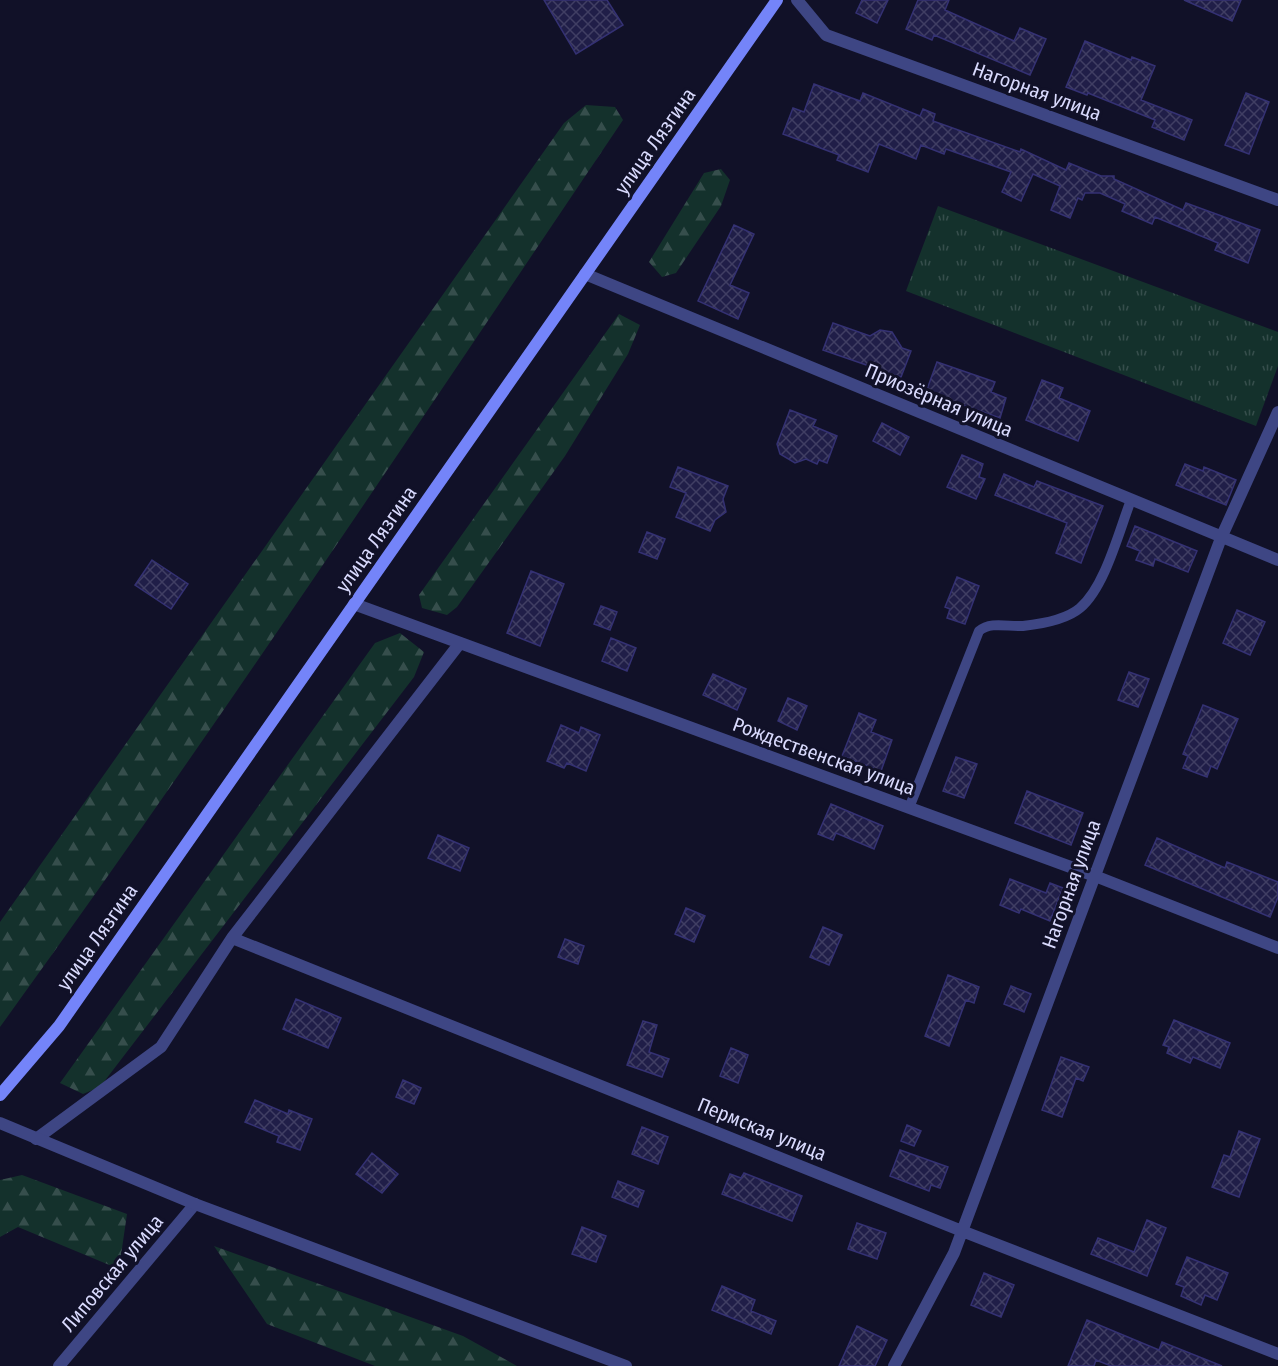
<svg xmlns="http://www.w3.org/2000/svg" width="1278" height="1366" font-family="'Fira Sans Condensed',sans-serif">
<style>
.grass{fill:url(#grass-tufts)}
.forest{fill:url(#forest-firs)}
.building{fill:url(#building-cross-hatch);stroke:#343173;stroke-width:1.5}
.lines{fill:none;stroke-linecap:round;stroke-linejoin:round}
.service{stroke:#3e4684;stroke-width:10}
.minor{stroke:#3e4684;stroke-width:12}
.tertiary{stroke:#3e4684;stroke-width:12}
.secondary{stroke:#7484f9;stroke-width:12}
.labels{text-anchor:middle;stroke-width:6;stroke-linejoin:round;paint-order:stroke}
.street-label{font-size:20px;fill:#d9dafd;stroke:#111128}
</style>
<defs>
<pattern id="grass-tufts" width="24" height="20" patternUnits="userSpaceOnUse" patternTransform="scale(1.5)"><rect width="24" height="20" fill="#14312c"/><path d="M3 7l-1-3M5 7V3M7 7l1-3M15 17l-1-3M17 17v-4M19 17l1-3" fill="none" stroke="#364e4c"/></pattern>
<pattern id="forest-firs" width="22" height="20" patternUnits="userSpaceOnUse" patternTransform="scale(1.5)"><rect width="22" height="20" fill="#14312c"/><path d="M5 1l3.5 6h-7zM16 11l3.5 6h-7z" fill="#364e4c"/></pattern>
<pattern id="building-cross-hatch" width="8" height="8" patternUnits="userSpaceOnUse" patternTransform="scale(1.5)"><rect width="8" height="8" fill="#201e48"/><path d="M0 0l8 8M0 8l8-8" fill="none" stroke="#403e63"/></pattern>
</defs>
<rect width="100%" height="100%" fill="#111128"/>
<path class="grass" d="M 938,206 L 1278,332 L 1278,366 L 1256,426 L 906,291 Z"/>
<path class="forest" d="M 586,105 L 615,107 L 623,120 C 418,424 215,730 0,1027 L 0,922 L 564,123 Z
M 721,169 L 730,180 L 721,206 L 676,273 L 662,277 L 649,262 L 704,173 Z
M 619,314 L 640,325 L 628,354 L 565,456 L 457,607 L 447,615 L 422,608 L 419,595 Z
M 400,633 L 424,652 L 414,677 L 100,1087 L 83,1094 L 60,1083 L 375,643 Z
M 22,1175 L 127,1214 L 119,1269 L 18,1227 L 0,1237 L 0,1180 Z
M 214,1246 L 463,1336 L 517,1366 L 375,1366 L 267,1324 Z"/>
<path class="building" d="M 544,0 L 607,0 L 623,25 L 576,54 Z
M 862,0 L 888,0 L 877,23 L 856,13 Z
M 918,0 L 949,0 L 945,10 L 1014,41 L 1020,28 L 1046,39 L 1030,75 L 934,35 L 932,40 L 906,29 Z
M 1184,0 L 1241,0 L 1232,21 Z
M 1085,41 L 1131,60 L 1132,57 L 1155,66 L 1141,100 L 1192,120 L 1184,140 L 1152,127 L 1155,120 L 1088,93 L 1087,95 L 1066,87 Z
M 814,84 L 860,101 L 863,93 L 920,116 L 923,109 L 935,114 L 933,121 L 1020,152 L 1021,149 L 1066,170 L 1069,163 L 1101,176 L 1114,176 L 1114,179 L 1183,210 L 1186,203 L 1260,230 L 1248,263 L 1215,250 L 1218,243 L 1155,217 L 1152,224 L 1122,211 L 1125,204 L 1100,193 L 1085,193 L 1082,200 L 1078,198 L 1070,218 L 1051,210 L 1060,186 L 1033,174 L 1021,201 L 1002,192 L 1011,172 L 946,149 L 944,154 L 921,145 L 916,159 L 879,144 L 868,172 L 837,160 L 839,155 L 783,134 L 793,108 L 804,112 Z
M 1246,93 L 1269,102 L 1249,154 L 1225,145 Z
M 734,225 L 754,234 L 730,285 L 749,293 L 738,319 L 698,301 Z
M 833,323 L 870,336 L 880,330 L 892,332 L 902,348 L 911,351 L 901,377 L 823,350 Z
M 937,362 L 995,382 L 991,392 L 1006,398 L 1000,418 L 926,392 Z
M 1042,380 L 1063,388 L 1059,398 L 1090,411 L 1078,441 L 1026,420 Z
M 790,410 L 816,420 L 813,426 L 837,436 L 827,463 L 819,460 L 817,464 L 806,459 L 795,463 L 780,454 L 777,444 Z
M 882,423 L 909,437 L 900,455 L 873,441 Z
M 962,455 L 983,464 L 979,477 L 985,479 L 976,499 L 947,487 Z
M 1185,464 L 1203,471 L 1204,467 L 1236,480 L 1226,505 L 1176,485 Z
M 678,467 L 728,486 L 723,499 L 726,512 L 715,520 L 710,531 L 676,517 L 686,493 L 670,487 Z
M 1004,474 L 1034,487 L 1037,481 L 1103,506 L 1081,563 L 1056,553 L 1067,523 L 995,495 Z
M 1135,526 L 1197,551 L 1188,572 L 1155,559 L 1153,566 L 1136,560 L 1140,551 L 1127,546 Z
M 647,532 L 665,539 L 657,559 L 639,552 Z
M 152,560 L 188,584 L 171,609 L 135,585 Z
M 531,571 L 564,584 L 540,646 L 507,633 Z
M 957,577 L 979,586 L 965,624 L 947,618 L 950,609 L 945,607 Z
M 601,606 L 617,612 L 610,630 L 594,624 Z
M 1237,610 L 1265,622 L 1250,655 L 1223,643 Z
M 611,638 L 636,648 L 627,671 L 602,661 Z
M 1129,672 L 1149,679 L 1138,707 L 1118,700 Z
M 713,674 L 746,689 L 737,710 L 703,695 Z
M 788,698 L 807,706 L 797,730 L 778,721 Z
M 1203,705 L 1238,719 L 1217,769 L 1211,766 L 1207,777 L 1183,768 L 1188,756 L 1183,754 Z
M 859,713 L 876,720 L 871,732 L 892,740 L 881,771 L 842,756 Z
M 561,725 L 579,733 L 581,727 L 600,735 L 586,771 L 567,763 L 564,768 L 547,761 Z
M 956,757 L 977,764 L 964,798 L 943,791 Z
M 1027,791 L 1083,813 L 1071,845 L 1015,823 Z
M 831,804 L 883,826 L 874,849 L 836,833 L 833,840 L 818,834 Z
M 438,835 L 469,848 L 460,871 L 428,858 Z
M 1157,838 L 1225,868 L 1227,862 L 1278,882 L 1278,897 L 1270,917 L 1145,865 Z
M 1010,879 L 1046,893 L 1050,883 L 1063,888 L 1050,921 L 1021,909 L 1019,913 L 1000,905 Z
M 686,908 L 705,916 L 694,942 L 675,934 Z
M 823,927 L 842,935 L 829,965 L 810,957 Z
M 565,939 L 584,946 L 578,964 L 558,957 Z
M 948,975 L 979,987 L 974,1003 L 966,1000 L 949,1046 L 925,1036 Z
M 1011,986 L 1031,994 L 1024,1012 L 1004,1004 Z
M 296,999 L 341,1018 L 328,1048 L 283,1029 Z
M 1174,1020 L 1230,1043 L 1220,1068 L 1193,1057 L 1190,1063 L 1167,1053 L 1169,1047 L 1163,1045 Z
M 643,1021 L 657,1025 L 649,1052 L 669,1059 L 662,1077 L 627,1065 Z
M 731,1048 L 748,1055 L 738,1083 L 720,1076 Z
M 1061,1057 L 1089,1067 L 1083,1081 L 1076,1078 L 1062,1117 L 1042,1110 Z
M 403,1080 L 421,1088 L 414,1104 L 396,1097 Z
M 255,1100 L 288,1114 L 289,1110 L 312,1119 L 300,1150 L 277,1142 L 279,1136 L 245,1122 Z
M 907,1125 L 921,1131 L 914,1146 L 901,1141 Z
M 642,1127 L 668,1137 L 658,1164 L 632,1154 Z
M 1239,1131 L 1260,1139 L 1239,1197 L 1212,1187 L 1224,1155 L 1230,1157 Z
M 900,1150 L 948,1167 L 940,1188 L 931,1185 L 929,1191 L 890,1176 Z
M 372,1153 L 398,1174 L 382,1193 L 356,1174 Z
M 744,1173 L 802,1196 L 792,1221 L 722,1194 L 730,1174 L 741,1178 Z
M 618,1181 L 644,1191 L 638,1207 L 612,1197 Z
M 1147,1220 L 1166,1228 L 1147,1276 L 1091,1254 L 1098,1238 L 1134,1252 Z
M 857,1223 L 886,1233 L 877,1259 L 848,1249 Z
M 582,1227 L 606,1236 L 596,1262 L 572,1254 Z
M 1187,1257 L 1228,1273 L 1217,1300 L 1205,1295 L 1201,1305 L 1181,1296 L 1184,1287 L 1176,1284 Z
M 984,1273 L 1014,1285 L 1001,1317 L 971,1305 Z
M 722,1286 L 755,1300 L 751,1311 L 776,1321 L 771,1334 L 712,1310 Z
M 1087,1320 L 1159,1350 L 1162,1342 L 1222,1366 L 1111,1366 L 1096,1360 L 1094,1366 L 1068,1366 Z
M 857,1326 L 887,1340 L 875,1366 L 839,1366 Z"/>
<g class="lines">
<path class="service" d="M 909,808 L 979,631 C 991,621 1008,627 1023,626 C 1041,624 1066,620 1080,608 C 1105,587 1119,531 1131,500"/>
<path class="minor" d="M 797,0 L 826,35 L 1278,200
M 585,274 L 1278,560
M 354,604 L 1095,876 L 1278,948
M 232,938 L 962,1231 L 1278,1354
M 36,1139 L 161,1047 L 232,938 L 460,643
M 59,1366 L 195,1204
M 894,1366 L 954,1253 L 1221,538 L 1278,412"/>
<path class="tertiary" d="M 0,1123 L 195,1204 L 626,1366"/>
<path class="secondary" d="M 0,1095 L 59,1026 L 777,0"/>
</g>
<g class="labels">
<g class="street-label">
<text transform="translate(1037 91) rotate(20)" y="7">Нагорная улица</text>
<text transform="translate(655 141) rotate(-55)" y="7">улица Лязгина</text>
<text transform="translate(939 400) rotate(23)" y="7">Приозёрная улица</text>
<text transform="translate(376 539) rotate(-55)" y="7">улица Лязгина</text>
<text transform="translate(824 756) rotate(20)" y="7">Рождественская улица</text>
<text transform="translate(1071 884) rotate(-70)" y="7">Нагорная улица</text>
<text transform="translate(97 937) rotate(-55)" y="7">улица Лязгина</text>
<text transform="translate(762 1129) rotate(22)" y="7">Пермская улица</text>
<text transform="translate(112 1273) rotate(-50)" y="7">Липовская улица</text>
</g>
</g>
</svg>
